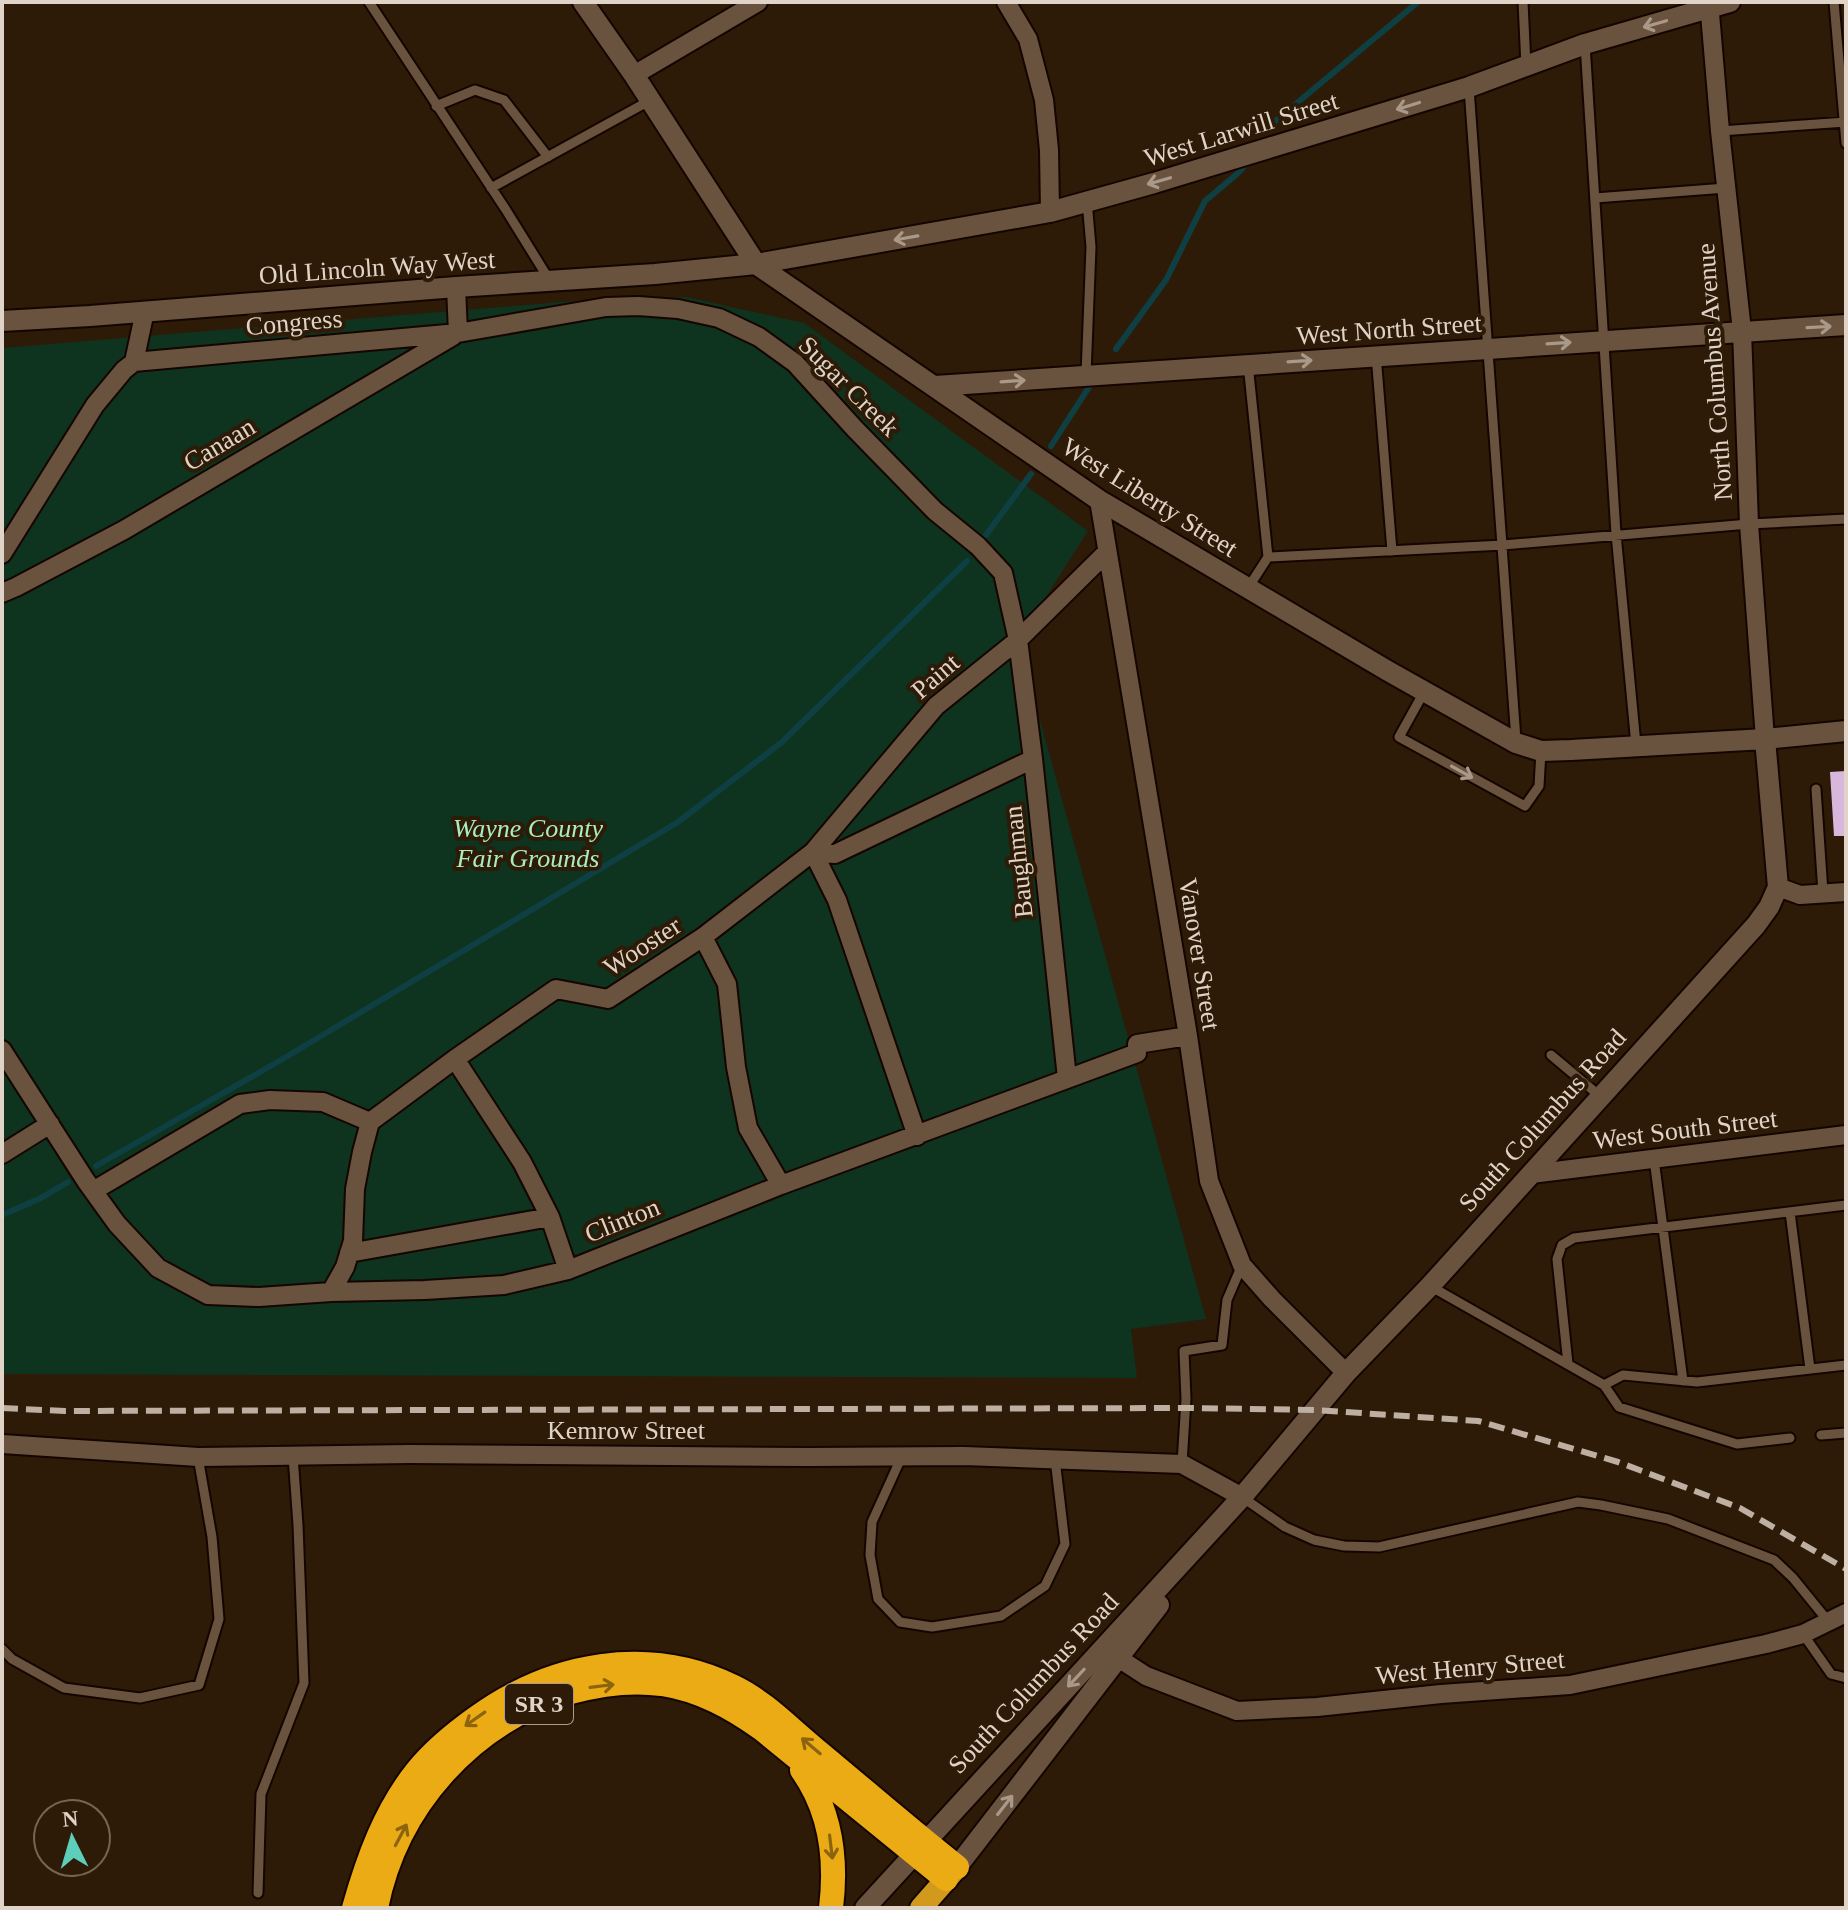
<svg xmlns="http://www.w3.org/2000/svg" width="1848" height="1910" font-family="Georgia,serif">
<style>
.green{fill:#0e331e}
.lines{fill:none;stroke-linecap:round;stroke-linejoin:round}
.stream{stroke:#0d3f43;stroke-width:6}
.building{fill:#d9b7dd}
.service-casing{stroke:#150500;stroke-width:13}
.minor-casing{stroke:#150500;stroke-width:22}
.tertiary-casing{stroke:#150500;stroke-width:24}
.secondary-casing{stroke:#150500;stroke-width:24}
.trunk-casing{stroke:#150500;stroke-width:26}
.motorway-casing{stroke:#150500;stroke-width:28}
.service{stroke:#69533e;stroke-width:9}
.minor{stroke:#69533e;stroke-width:18}
.tertiary{stroke:#69533e;stroke-width:20}
.secondary{stroke:#69533e;stroke-width:20}
.trunk{stroke:#d19a1d;stroke-width:22}
.motorway{stroke:#ebab15;stroke-width:24}
.rail{stroke:#bdafa1;stroke-width:6;stroke-dasharray:16 8;stroke-linecap:butt}
.oneway{stroke:#aa9989}
.oneway2{stroke:#8c630e}
.labels{text-anchor:middle;stroke-width:8;stroke-linejoin:round;paint-order:stroke}
.shield{fill:#2e1b07;stroke:#ab9c8d;stroke-width:2}
.shield-label{font-size:24px;font-weight:bold;fill:#e0d3c7}
.street-label{font-size:26px;fill:#e0d3c7;stroke:#2e1b07}
.park-label{font-size:26px;font-style:italic;fill:#a7edc0;stroke:#2e1b07}
</style>
<rect width="100%" height="100%" fill="#2e1b07"/>
<path class="green" d="M 686,297 L 804,323 L 1088,531 L 1018,641 L 1206,1319 L 1131,1329 L 1137,1378 L 2,1374 L 2,348 L 598,299 Z"/>
<g class="lines">
<path class="stream" d="M 1273,123 L 1418,2
M 1116,349 L 1166,280 L 1205,201 L 1237,174 L 1245,165
M 1051,446 L 1089,387
M 986,535 L 1031,474
M 96,1166 L 281,1060 L 678,822 L 782,742 L 967,561
M 2,1215 L 41,1198 L 68,1182"/>
</g>
<path class="building" d="M 1846,771 L 1846,836 L 1834,836 L 1830,772 Z"/>
<g class="lines">
<defs>
<path id="service" d="M 369,2 L 506,210 L 550,281
M 1523,2 L 1526,66
M 1834,2 L 1846,143
M 1585,44 L 1616,534 L 1636,745
M 1469,88 L 1516,740
M 436,106 L 475,90 L 504,100 L 548,157
M 1720,131 L 1846,122
M 491,188 L 649,101
M 1595,198 L 1726,188
M 1376,355 L 1392,551
M 1086,375 L 1091,247 L 1087,201
M 1268,557 L 1503,545 L 1749,524 L 1846,519
M 1248,588 L 1268,557 L 1248,364
M 1424,692 L 1399,737 L 1525,806 L 1539,786 L 1541,751
M 1816,789 L 1823,893
M 1551,1055 L 1601,1097
M 1654,1159 L 1683,1381
M 1790,1212 L 1810,1369
M 1430,1286 L 1604,1385 L 1619,1407 L 1737,1444 L 1790,1438
M 1568,1364 L 1557,1259 L 1562,1245 L 1574,1238 L 1846,1205
M 1604,1385 L 1623,1375 L 1697,1382 L 1846,1365
M 1821,1435 L 1846,1433
M 902,1456 L 872,1522 L 870,1555 L 878,1599 L 900,1622 L 932,1627 L 1001,1616 L 1045,1586 L 1065,1544 L 1055,1459
M 1182,1464 L 1186,1399 L 1184,1351 L 1222,1345 L 1227,1300 L 1242,1265
M 1242,1497 L 1285,1527 L 1314,1540 L 1344,1546 L 1379,1547 L 1578,1502 L 1601,1505 L 1668,1519 L 1774,1560 L 1793,1578 L 1828,1621
M 1803,1634 L 1831,1674 L 1846,1678
M 2,1649 L 12,1659 L 64,1688 L 140,1698 L 199,1685 L 219,1619 L 212,1537 L 198,1457
M 258,1893 L 261,1794 L 304,1683 L 298,1525 L 293,1456"/>
<path id="minor" d="M 1006,2 L 1028,39 L 1044,100 L 1049,150 L 1050,212
M 1709,2 L 1720,131 L 1742,331 L 1749,524 L 1765,739
M 634,75 L 758,2
M 456,287 L 458,333
M 134,362 L 458,333 L 606,307 L 638,306 L 678,309 L 719,318 L 759,337 L 795,363 L 855,429 L 935,511 L 978,546 L 1003,573 L 1018,640 L 1033,759 L 1067,1078
M 1099,500 L 1188,1036 L 1209,1181 L 1242,1265 L 1272,1299 L 1346,1373
M 2,554 L 95,405 L 124,370 L 134,362 L 145,311
M 2,593 L 16,587 L 124,530 L 453,336
M 813,852 L 837,900 L 917,1136
M 813,852 L 835,854 L 1033,759
M 1778,887 L 1800,895 L 1846,892
M 703,937 L 727,984 L 736,1067 L 748,1128 L 781,1185
M 2,1050 L 86,1181 L 117,1224 L 158,1268 L 208,1295 L 259,1297 L 331,1292 L 425,1290 L 504,1285 L 568,1270 L 781,1185 L 1137,1053 L 1137,1044 L 1188,1036
M 455,1059 L 522,1162 L 550,1217 L 568,1270
M 370,1122 L 455,1059 L 556,989 L 608,999 L 703,937 L 813,852 L 936,706 L 1018,640 L 1107,552
M 2,1154 L 50,1124
M 1531,1174 L 1846,1135
M 93,1191 L 240,1104 L 270,1100 L 323,1102 L 370,1122
M 349,1253 L 550,1217
M 331,1292 L 345,1267 L 353,1241 L 355,1189 L 362,1152 L 370,1122
M 2,1444 L 198,1457 L 410,1454 L 809,1457 L 964,1456 L 1182,1464 L 1242,1497
M 1106,1650 L 1146,1676 L 1237,1711 L 1317,1707 L 1441,1694 L 1570,1685 L 1766,1644 L 1803,1634 L 1846,1613"/>
<path id="tertiary" d="M 583,2 L 634,75 L 756,264 L 1050,212 L 1154,183 L 1469,87 L 1585,44 L 1730,2
M 935,386 L 1846,325"/>
<path id="secondary" d="M 2,321 L 90,316 L 456,287 L 655,274 L 756,264 L 1099,500 L 1388,671 L 1516,743 L 1541,751 L 1571,750 L 1765,739 L 1846,731
M 957,1867 L 1159,1605
M 865,1908 L 1242,1497 L 1346,1373 L 1430,1286 L 1756,925 L 1769,907 L 1778,887 L 1765,739"/>
<path id="trunk" d="M 921,1908 L 957,1867"/>
<path id="motorway" d="M 802,1770 C 831,1811 837,1859 831,1908
M 354,1908 C 368,1859 385,1811 417,1771 C 434,1750 455,1733 476,1718 C 552,1663 648,1645 734,1687 C 765,1702 790,1729 816,1750 C 863,1789 909,1829 957,1867
M 376,1908 C 396,1806 471,1722 571,1692 C 600,1684 632,1680 662,1684 C 700,1690 731,1707 762,1729 L 946,1879"/>
</defs>
<use href="#service" class="service-casing"/>
<use href="#minor" class="minor-casing"/>
<use href="#tertiary" class="tertiary-casing"/>
<use href="#secondary" class="secondary-casing"/>
<use href="#trunk" class="trunk-casing"/>
<use href="#motorway" class="motorway-casing"/>
<use href="#service" class="service"/>
<use href="#minor" class="minor"/>
<use href="#tertiary" class="tertiary"/>
<use href="#secondary" class="secondary"/>
<use href="#trunk" class="trunk"/>
<use href="#motorway" class="motorway"/>
<path class="rail" d="M 2,1408 L 65,1411 L 1186,1408 L 1316,1410 L 1478,1421 L 1618,1462 L 1740,1508 L 1846,1569"/>
</g>
<defs><path id="oneway-shaft" d="M-6 0H5M1.5-3L5.5 0L1.5 3" fill="none" stroke-width="1.6" stroke-linecap="round" stroke-linejoin="round" transform="scale(2)"/></defs>
<g class="oneway">
<use href="#oneway-shaft" transform="translate(1655 24) rotate(164)"/>
<use href="#oneway-shaft" transform="translate(1408 106) rotate(163)"/>
<use href="#oneway-shaft" transform="translate(1159 181) rotate(164)"/>
<use href="#oneway-shaft" transform="translate(906 238) rotate(170)"/>
<use href="#oneway-shaft" transform="translate(1819 327) rotate(-3)"/>
<use href="#oneway-shaft" transform="translate(1559 343) rotate(-4)"/>
<use href="#oneway-shaft" transform="translate(1300 361) rotate(-4)"/>
<use href="#oneway-shaft" transform="translate(1013 381) rotate(-4)"/>
<use href="#oneway-shaft" transform="translate(1462 772) rotate(29)"/>
<use href="#oneway-shaft" transform="translate(1076 1678) rotate(133)"/>
<use href="#oneway-shaft" transform="translate(1005 1805) rotate(-52)"/>
</g>
<g class="oneway2">
<use href="#oneway-shaft" transform="translate(602 1686) rotate(-7)"/>
<use href="#oneway-shaft" transform="translate(475 1719) rotate(145)"/>
<use href="#oneway-shaft" transform="translate(811 1746) rotate(-140)"/>
<use href="#oneway-shaft" transform="translate(401 1835) rotate(-62)"/>
<use href="#oneway-shaft" transform="translate(831 1847) rotate(83)"/>
</g>
<g class="labels">
<rect class="shield" x="505" y="1684" width="68" height="40" rx="6"/>
<g class="shield-label">
<text x="539" y="1712">SR 3</text>
</g>
<g class="street-label">
<text transform="translate(1241 129) rotate(-17)" y="9">West Larwill Street</text>
<text transform="translate(377 267) rotate(-4)" y="9">Old Lincoln Way West</text>
<text transform="translate(294 322) rotate(-5)" y="9">Congress</text>
<text transform="translate(1389 329) rotate(-4)" y="9">West North Street</text>
<text transform="translate(1714 372) rotate(-94)" y="9">North Columbus Avenue</text>
<text transform="translate(849 386) rotate(45)" y="9">Sugar Creek</text>
<text transform="translate(219 444) rotate(-31)" y="9">Canaan</text>
<text transform="translate(1150 497) rotate(32)" y="9">West Liberty Street</text>
<text transform="translate(935 676) rotate(-41)" y="9">Paint</text>
<text transform="translate(1018 862) rotate(-96)" y="9">Baughman</text>
<text transform="translate(642 946) rotate(-33)" y="9">Wooster</text>
<text transform="translate(1200 954) rotate(81)" y="9">Vanover Street</text>
<text transform="translate(1542 1120) rotate(-48)" y="9">South Columbus Road</text>
<text transform="translate(1685 1129) rotate(-7)" y="9">West South Street</text>
<text transform="translate(622 1220) rotate(-22)" y="9">Clinton</text>
<text x="626" y="1439">Kemrow Street</text>
<text transform="translate(1470 1667) rotate(-5)" y="9">West Henry Street</text>
<text transform="translate(1033 1683) rotate(-47)" y="9">South Columbus Road</text>
</g>
<g class="park-label">
<text x="528" y="837">Wayne County<tspan x="528" dy="30">Fair Grounds</tspan></text>
</g>
</g>
<rect width="1848" height="1910" fill="none" stroke="#e0d3c7" stroke-width="8"/>
<g transform="translate(72 1838) rotate(355)"><circle r="38" fill="#2e1b07" stroke="#756554" stroke-width="2"/>
<path d="M0-6L14 30L0 20L-14 30Z" fill="#5cceba"/>
<text y="-12" font-size="22" font-weight="bold" text-anchor="middle" fill="#e0d3c7">N</text>
</g>
</svg>
